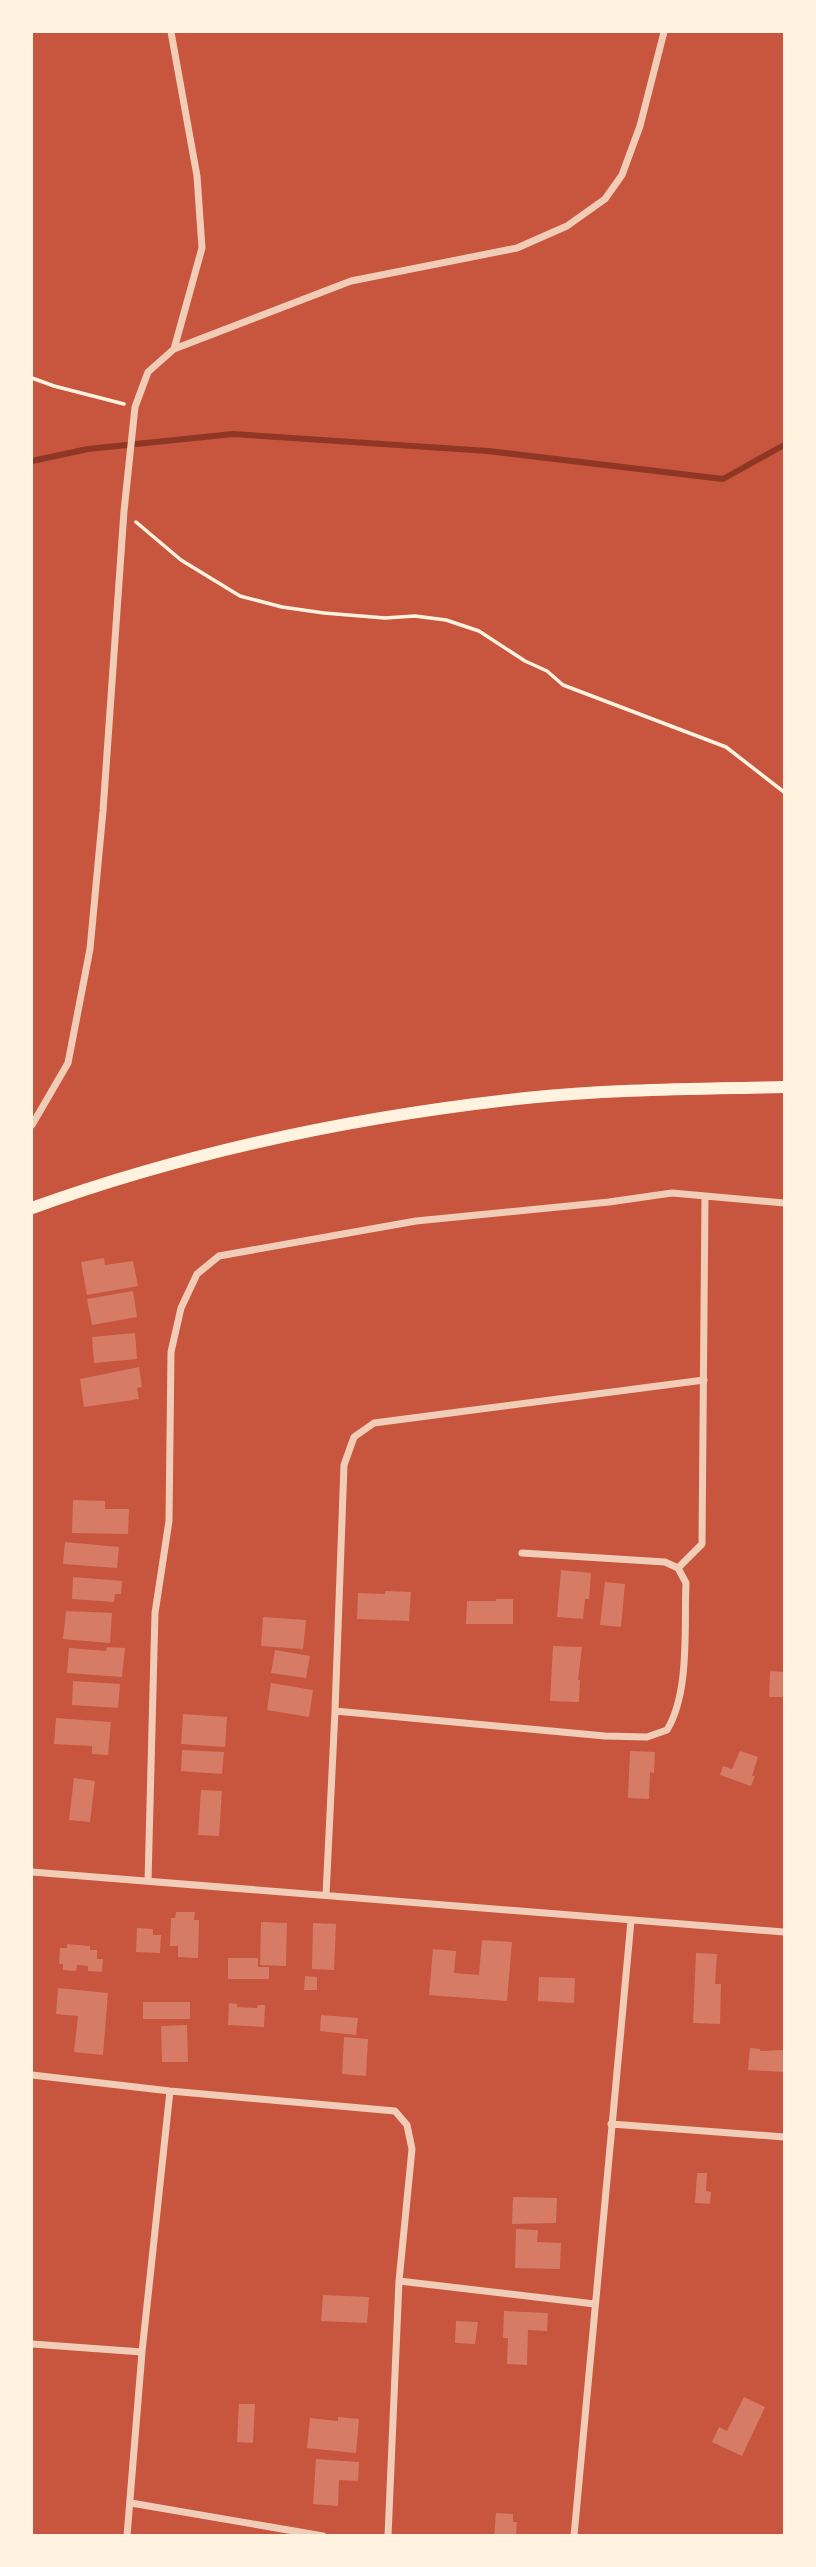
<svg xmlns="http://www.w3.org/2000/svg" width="816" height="2567" font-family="Roboto,sans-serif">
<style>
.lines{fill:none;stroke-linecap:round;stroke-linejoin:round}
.stream{stroke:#8f3625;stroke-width:6}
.building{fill:#d67c66}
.path{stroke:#fff3e0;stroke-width:3.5}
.minor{stroke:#f1ccb7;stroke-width:7}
.primary{stroke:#fff3e0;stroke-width:12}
</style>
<rect width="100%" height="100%" fill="#c8553d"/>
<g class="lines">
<path class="stream" d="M 32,461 L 88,449 L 233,434 L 488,451 L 723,479 L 784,445"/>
</g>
<path class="building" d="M 104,1258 L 105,1265 L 133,1261 L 138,1286 L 87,1295 L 81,1262 Z
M 133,1291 L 137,1317 L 92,1325 L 87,1299 Z
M 135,1333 L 137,1359 L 94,1363 L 92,1337 Z
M 139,1367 L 142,1387 L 137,1388 L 139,1399 L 84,1407 L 80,1379 Z
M 73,1500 L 105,1501 L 105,1509 L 129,1509 L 128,1534 L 72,1533 Z
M 65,1542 L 119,1547 L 117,1568 L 63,1564 Z
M 561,1570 L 591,1573 L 589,1599 L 585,1599 L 583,1619 L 557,1617 Z
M 73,1577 L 122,1581 L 121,1594 L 115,1594 L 114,1602 L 72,1599 Z
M 605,1582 L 625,1584 L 621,1627 L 600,1625 Z
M 385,1591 L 411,1592 L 409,1621 L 357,1619 L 358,1593 L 385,1594 Z
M 496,1599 L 513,1599 L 513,1624 L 466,1624 L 467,1601 L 496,1601 Z
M 66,1611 L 112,1613 L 110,1643 L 63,1639 Z
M 263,1617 L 306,1620 L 303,1649 L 261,1646 Z
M 553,1646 L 582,1647 L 578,1680 L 580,1680 L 579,1702 L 550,1701 Z
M 107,1647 L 125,1648 L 122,1677 L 67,1673 L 69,1648 L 106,1651 Z
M 275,1650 L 310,1656 L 306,1678 L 271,1673 Z
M 770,1671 L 784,1672 L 784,1697 L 769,1697 Z
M 73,1681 L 120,1684 L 118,1708 L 72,1705 Z
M 271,1683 L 313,1690 L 309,1717 L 267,1710 Z
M 183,1714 L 227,1717 L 225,1747 L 181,1744 Z
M 56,1718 L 111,1722 L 108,1755 L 92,1754 L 92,1746 L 54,1744 Z
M 182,1750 L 224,1752 L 222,1774 L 181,1771 Z
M 630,1751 L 655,1752 L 654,1773 L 650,1772 L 649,1799 L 628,1798 Z
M 740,1751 L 758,1757 L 752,1776 L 755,1776 L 751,1786 L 720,1775 L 723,1766 L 732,1769 Z
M 74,1778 L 95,1781 L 90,1822 L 69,1820 Z
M 201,1790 L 222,1791 L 219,1836 L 198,1835 Z
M 176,1912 L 195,1912 L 194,1920 L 199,1920 L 198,1958 L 178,1957 L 178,1946 L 170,1946 L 171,1918 L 175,1918 Z
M 261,1922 L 287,1923 L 286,1966 L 260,1965 Z
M 313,1923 L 336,1924 L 334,1970 L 312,1969 Z
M 137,1928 L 153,1929 L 153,1935 L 161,1935 L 160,1953 L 136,1952 Z
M 482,1940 L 512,1942 L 507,2001 L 429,1995 L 433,1949 L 456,1951 L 454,1973 L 479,1975 Z
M 67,1944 L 90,1946 L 90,1950 L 97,1950 L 97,1959 L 103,1959 L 102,1972 L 88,1971 L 88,1966 L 77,1965 L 76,1971 L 63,1970 L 63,1964 L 59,1964 L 60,1948 L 67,1948 Z
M 696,1953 L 717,1954 L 715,1984 L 721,1984 L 720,2024 L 693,2023 Z
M 228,1958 L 258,1958 L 258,1967 L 269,1967 L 269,1979 L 228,1979 Z
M 305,1976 L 317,1977 L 317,1990 L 304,1990 Z
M 539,1977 L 575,1978 L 574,2003 L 538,2001 Z
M 58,1988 L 108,1993 L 103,2055 L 74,2052 L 78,2016 L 56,2014 Z
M 143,2002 L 190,2002 L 190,2019 L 143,2019 Z
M 229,2003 L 237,2004 L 237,2007 L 257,2008 L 258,2005 L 265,2005 L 264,2027 L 228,2025 Z
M 321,2015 L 358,2018 L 356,2035 L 320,2031 Z
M 187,2025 L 188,2062 L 162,2062 L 161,2026 Z
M 344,2037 L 368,2039 L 366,2076 L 342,2074 Z
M 750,2048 L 760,2049 L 760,2051 L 784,2050 L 784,2072 L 748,2070 Z
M 697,2173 L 707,2173 L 706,2191 L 711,2192 L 710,2204 L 695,2203 Z
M 513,2197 L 557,2198 L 556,2223 L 512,2224 Z
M 516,2229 L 538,2230 L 537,2242 L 561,2243 L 560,2269 L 515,2268 Z
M 323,2295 L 369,2297 L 367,2323 L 321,2321 Z
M 504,2311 L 548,2313 L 547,2331 L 528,2330 L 527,2365 L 507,2364 L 508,2338 L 503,2338 Z
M 456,2321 L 478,2322 L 475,2344 L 455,2343 Z
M 744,2397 L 765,2407 L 742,2456 L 712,2442 L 719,2427 L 727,2431 Z
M 239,2404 L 255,2404 L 253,2443 L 237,2442 Z
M 338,2417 L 359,2419 L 356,2453 L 307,2448 L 310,2418 L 338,2421 Z
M 316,2459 L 359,2462 L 358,2481 L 339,2480 L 338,2506 L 313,2504 Z
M 496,2513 L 513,2514 L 513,2522 L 517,2522 L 516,2536 L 494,2536 Z"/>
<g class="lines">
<path class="path" d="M 32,378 L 54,386 L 124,404
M 136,522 L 181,560 L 240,596 L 282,607 L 324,613 L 385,618 L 415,616 L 446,620 L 479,631 L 525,661 L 547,671 L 563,685 L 726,747 L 784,792"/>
<path class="minor" d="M 174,349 L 351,281 L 517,248 L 567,226 L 605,199 L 622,175 L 640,126 L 664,32
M 32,1125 L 68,1063 L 90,949 L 103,811 L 124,511 L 135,407 L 148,372 L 174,349 L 202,248 L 197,176 L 171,32
M 678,1568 L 702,1544 L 705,1196
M 335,1711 L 605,1736 L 647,1737 L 667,1730 C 690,1692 684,1628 686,1583 L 678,1568 L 665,1562 L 522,1553
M 32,1872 L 784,1932
M 148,1881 L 155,1613 L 169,1521 L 171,1352 L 181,1308 L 197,1274 L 219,1256 L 416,1221 L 609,1202 L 672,1193 L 784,1203
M 326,1895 L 335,1711 L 344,1465 L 354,1437 L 374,1423 L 704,1380
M 32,2075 L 170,2091 L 395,2111 L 407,2125 L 412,2149 L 399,2281 L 388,2536
M 611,2124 L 784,2137
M 399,2281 L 595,2304
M 32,2344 L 142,2352 L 127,2536
M 142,2352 L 170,2091
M 131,2503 L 323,2536
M 574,2536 L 631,1921"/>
<path class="primary" d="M 32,1208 C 190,1151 359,1116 526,1098 C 611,1089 698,1089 784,1087"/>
</g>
<rect width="816" height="2567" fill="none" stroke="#fff3e0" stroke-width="66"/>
</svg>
